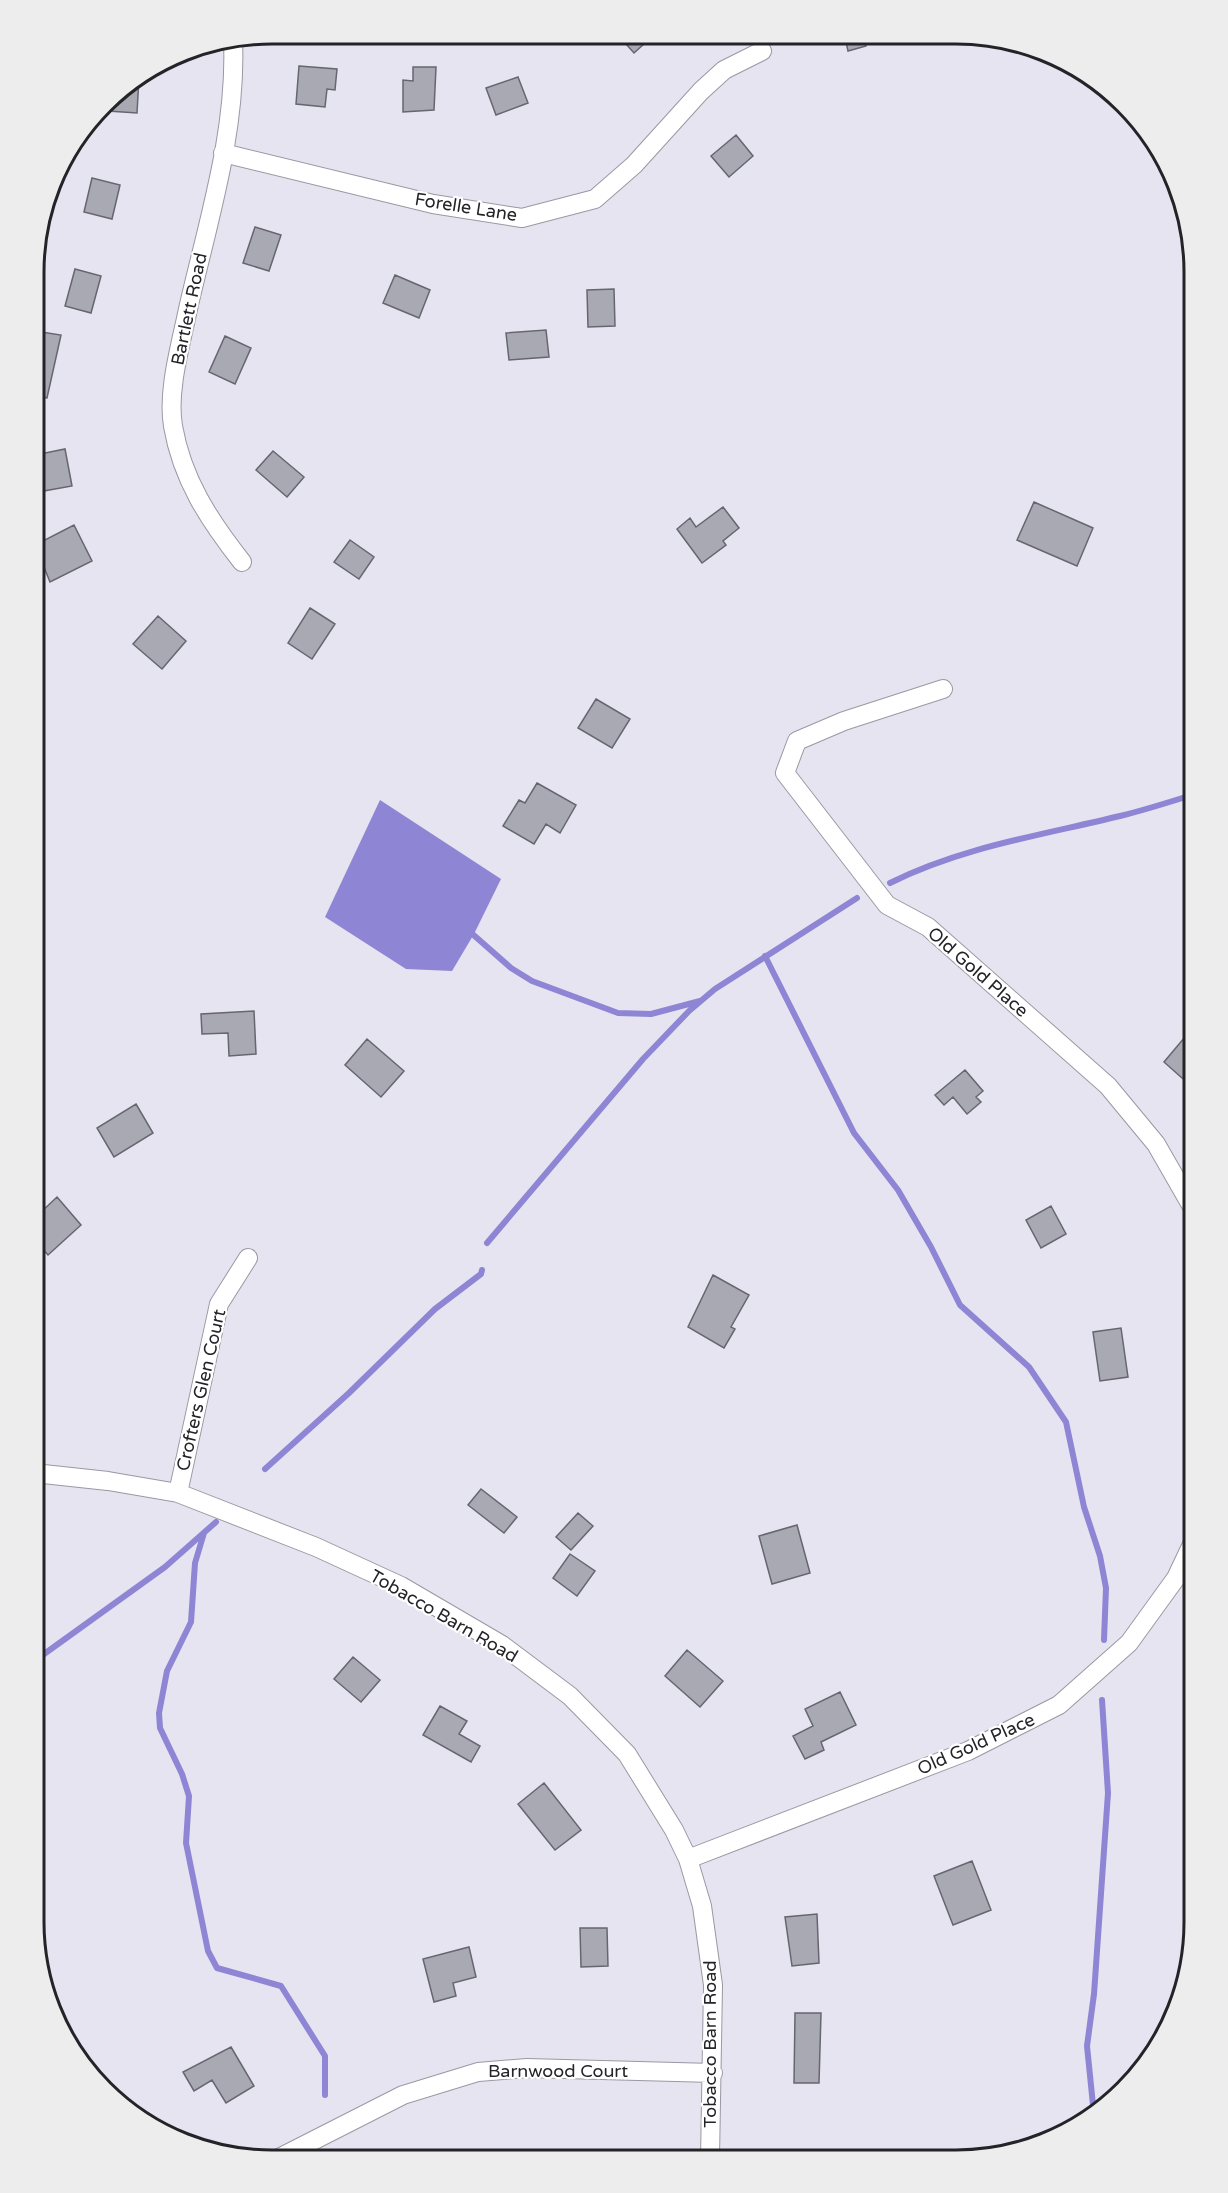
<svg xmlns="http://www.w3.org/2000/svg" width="1228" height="2193" font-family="'Varela Round',sans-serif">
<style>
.water{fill:#8e85d4}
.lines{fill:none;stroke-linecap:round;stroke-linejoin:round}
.stream{stroke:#8e85d4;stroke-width:6}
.building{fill:#a9a9b3;stroke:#66666f;stroke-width:1.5}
.street-casing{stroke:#9999a3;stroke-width:20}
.street{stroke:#fff;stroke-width:18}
.labels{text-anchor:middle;stroke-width:4.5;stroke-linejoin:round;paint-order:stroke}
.street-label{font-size:18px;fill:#242428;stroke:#fff}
.rim{fill:none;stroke:#242428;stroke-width:3}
</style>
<rect width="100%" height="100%" fill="#e5e4f0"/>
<path class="water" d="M 380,800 L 501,879 L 474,934 L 452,971 L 406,969 L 325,917 Z"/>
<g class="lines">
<path class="stream" d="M 890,883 C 962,847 1042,835 1120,816 C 1145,810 1170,802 1195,794
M 469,931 L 511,968 L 532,981 L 618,1013 L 651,1014 L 700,1001
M 765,956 L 854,1133 L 898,1190 L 931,1247 L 960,1305 L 1029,1367 L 1066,1422 L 1084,1507 L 1100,1556 L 1106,1588 L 1104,1640
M 487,1243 L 643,1059 L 689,1011 L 715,989 L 857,898
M 265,1469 L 349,1393 L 435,1309 L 481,1274 L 482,1270
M 204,1533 L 195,1563 L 191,1622 L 167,1671 L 159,1713 L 160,1728 L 182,1774 L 189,1796 L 186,1843 L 208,1951 L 217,1968 L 281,1986 L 325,2056 L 325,2095
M 33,1662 L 165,1567 L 216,1522
M 1094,2115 L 1087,2046 L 1094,1994 L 1108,1793 L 1102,1700"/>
</g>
<path class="building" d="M 618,35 L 654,35 L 634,53 Z
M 845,37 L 864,37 L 866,46 L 848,51 Z
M 299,66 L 337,69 L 335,90 L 327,89 L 325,107 L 296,104 Z
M 413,67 L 436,67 L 434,110 L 403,112 L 403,80 L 413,81 Z
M 139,77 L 137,113 L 108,111 L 109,99 L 114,92 Z
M 518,77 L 528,103 L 496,115 L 486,88 Z
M 736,135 L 753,156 L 729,177 L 711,156 Z
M 92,178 L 120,185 L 112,219 L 84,212 Z
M 255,227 L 281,235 L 269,271 L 243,263 Z
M 75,269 L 101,276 L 91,313 L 65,306 Z
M 395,275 L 430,290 L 419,318 L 383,303 Z
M 614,289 L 615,326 L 588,327 L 587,290 Z
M 546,330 L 549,357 L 509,360 L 506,333 Z
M 35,331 L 61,335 L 47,398 L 35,396 Z
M 225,336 L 251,348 L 235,384 L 209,372 Z
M 65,449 L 72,486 L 38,492 L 35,455 Z
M 273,451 L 304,477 L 287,497 L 256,470 Z
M 1034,502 L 1093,528 L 1077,566 L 1017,540 Z
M 723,507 L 739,528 L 723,541 L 726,545 L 702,563 L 677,529 L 690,518 L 696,527 Z
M 74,525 L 92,561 L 50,582 L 35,545 Z
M 350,540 L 374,557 L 359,579 L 334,562 Z
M 310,608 L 335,624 L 312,659 L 288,643 Z
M 158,616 L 186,641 L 162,669 L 133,644 Z
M 596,699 L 630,719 L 612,748 L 578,728 Z
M 537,783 L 576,805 L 560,833 L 546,824 L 534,844 L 503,826 L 519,800 L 525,803 Z
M 254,1011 L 256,1054 L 229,1056 L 228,1033 L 202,1034 L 201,1014 Z
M 1190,1031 L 1195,1035 L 1195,1081 L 1191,1086 L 1164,1062 Z
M 367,1039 L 404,1071 L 381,1097 L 345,1065 Z
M 965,1070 L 983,1091 L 976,1097 L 981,1102 L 967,1114 L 953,1097 L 944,1105 L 935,1095 Z
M 136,1104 L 153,1133 L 114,1157 L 97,1128 Z
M 57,1197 L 81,1225 L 48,1255 L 34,1239 L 34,1208 L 39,1214 Z
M 1051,1206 L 1066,1234 L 1041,1248 L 1026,1220 Z
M 713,1275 L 749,1295 L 731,1327 L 735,1329 L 724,1348 L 688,1327 Z
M 1121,1328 L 1128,1377 L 1100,1381 L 1093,1332 Z
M 481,1489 L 517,1517 L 504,1533 L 468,1505 Z
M 578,1513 L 593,1526 L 571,1550 L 556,1537 Z
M 797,1525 L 810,1573 L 772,1584 L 759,1536 Z
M 570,1554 L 595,1571 L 577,1596 L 553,1578 Z
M 687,1650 L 723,1681 L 700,1707 L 665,1676 Z
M 353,1657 L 380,1680 L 361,1702 L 334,1679 Z
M 840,1692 L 856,1725 L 821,1742 L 824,1750 L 805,1759 L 793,1736 L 813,1726 L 805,1709 Z
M 440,1706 L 467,1721 L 459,1734 L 480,1746 L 471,1762 L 423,1735 Z
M 544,1783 L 581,1830 L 555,1850 L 518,1804 Z
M 972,1861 L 991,1910 L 953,1925 L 934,1876 Z
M 817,1914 L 819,1963 L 792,1966 L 785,1917 Z
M 580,1928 L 607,1928 L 608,1966 L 581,1967 Z
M 469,1947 L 476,1977 L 453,1983 L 456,1996 L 434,2002 L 423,1959 Z
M 795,2013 L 821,2013 L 819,2083 L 794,2083 Z
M 231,2047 L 254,2086 L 226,2103 L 212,2080 L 194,2091 L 183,2072 Z
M 121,2098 L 126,2108 L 115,2101 Z"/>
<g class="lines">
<defs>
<path id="street" d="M 233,41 C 237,131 208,221 188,309 C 181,344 167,390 173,426 C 182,479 209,520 242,562
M 223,153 L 433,204 L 522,218 L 595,199 L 634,165 L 701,91 L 724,70 L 762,51
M 943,689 L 844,721 L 797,741 L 785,773 L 887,905 L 928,927 L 1108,1086 L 1156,1144 L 1195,1212
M 34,1473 L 108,1481 L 178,1493 L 316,1547 L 401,1586 L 502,1645 L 570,1696 L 627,1754 L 674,1830 L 688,1859 L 702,1906 L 713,1985 L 710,2159
M 178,1493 L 219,1304 L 248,1258
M 688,1859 L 968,1751 L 1059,1705 L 1129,1643 L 1176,1578 L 1195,1538
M 279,2158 L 403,2095 L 478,2072 L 527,2068 L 713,2073"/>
</defs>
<use href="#street" class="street-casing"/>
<use href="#street" class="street"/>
</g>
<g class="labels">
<g class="street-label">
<text transform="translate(466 207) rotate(9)" y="6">Forelle Lane</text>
<text transform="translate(189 309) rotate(-78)" y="6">Bartlett Road</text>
<text transform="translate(978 972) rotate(41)" y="6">Old Gold Place</text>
<text transform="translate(201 1390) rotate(-77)" y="6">Crofters Glen Court</text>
<text transform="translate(444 1616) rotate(30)" y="6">Tobacco Barn Road</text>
<text transform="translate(976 1744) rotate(-24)" y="6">Old Gold Place</text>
<text transform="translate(710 2044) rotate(-90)" y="6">Tobacco Barn Road</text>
<text x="558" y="2077">Barnwood Court</text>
</g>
</g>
<path d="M0 0H1228V2193H0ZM272 44H956A228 228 0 0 1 1184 272V1922A228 228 0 0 1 956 2150H272A228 228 0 0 1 44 1922V272A228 228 0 0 1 272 44Z" fill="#ededee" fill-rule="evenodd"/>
<path class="rim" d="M272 44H956A228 228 0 0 1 1184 272V1922A228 228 0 0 1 956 2150H272A228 228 0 0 1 44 1922V272A228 228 0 0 1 272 44Z"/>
</svg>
